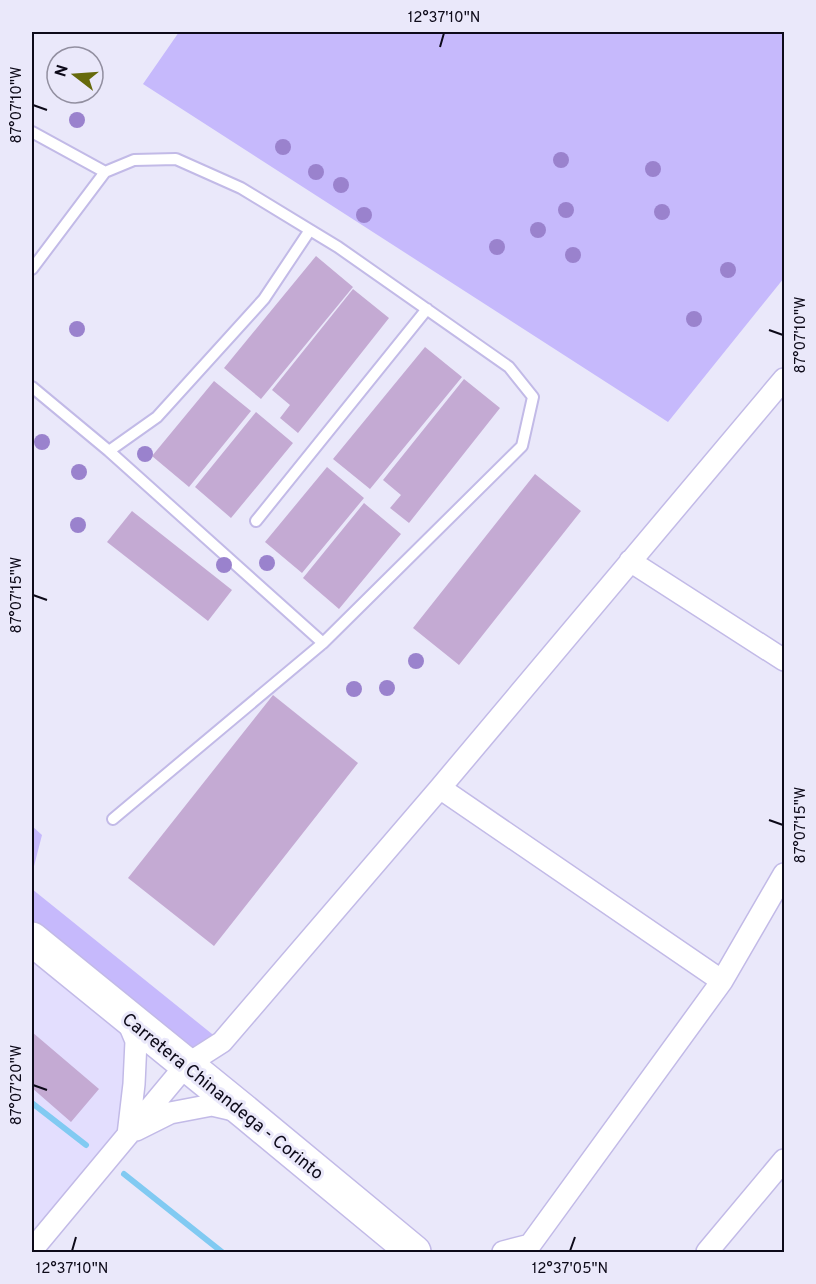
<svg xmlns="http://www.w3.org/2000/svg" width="816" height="1284" font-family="Overpass,sans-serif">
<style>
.built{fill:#e3defe}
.green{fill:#c6b9fc}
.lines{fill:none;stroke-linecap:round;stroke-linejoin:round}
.stream{stroke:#81caf2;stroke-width:6}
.building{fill:#c4aad3}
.service-casing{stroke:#c2bae7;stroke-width:14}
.minor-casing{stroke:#c2bae7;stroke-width:24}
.trunk-casing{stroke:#c2bae7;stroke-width:36}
.service{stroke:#fff;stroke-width:10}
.minor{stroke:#fff;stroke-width:21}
.trunk{stroke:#fff;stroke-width:33}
.tree{fill:#9a82cd}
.ticks{fill:none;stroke:#0d0a19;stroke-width:2}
.labels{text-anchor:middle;stroke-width:6;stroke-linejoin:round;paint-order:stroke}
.street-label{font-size:18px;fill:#0d0a19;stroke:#eae8fa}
.neatline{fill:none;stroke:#0d0a19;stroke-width:2}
.ticks-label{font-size:15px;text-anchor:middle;fill:#0d0a19}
</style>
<rect width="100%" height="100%" fill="#eae8fa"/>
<path class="built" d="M 32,941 L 126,1017 L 128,1135 L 32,1250 Z"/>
<path class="green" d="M 179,32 L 784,32 L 784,278 L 668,422 L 143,84 Z
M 32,826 L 42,835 L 32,874 Z
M 32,889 L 222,1042 L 186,1065 L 32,939 Z"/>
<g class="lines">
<path class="stream" d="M 32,1103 L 86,1145
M 124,1174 L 222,1252"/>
</g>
<path class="building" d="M 316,256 L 353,287 L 261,399 L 224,368 Z
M 353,289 L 389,318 L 298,433 L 280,418 L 290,405 L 272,390 Z
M 425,347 L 462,377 L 370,489 L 333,459 Z
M 464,379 L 500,408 L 409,523 L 390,508 L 401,495 L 383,480 Z
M 214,381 L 251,411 L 189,487 L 152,456 Z
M 256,412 L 293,443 L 231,518 L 195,487 Z
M 327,467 L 364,498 L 302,573 L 265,542 Z
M 535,474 L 581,511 L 459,665 L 413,628 Z
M 364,503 L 401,534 L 339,609 L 303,578 Z
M 132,511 L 232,590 L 208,621 L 107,542 Z
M 273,695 L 358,763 L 214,946 L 128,878 Z
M 32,1032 L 99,1089 L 71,1122 L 32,1088 Z"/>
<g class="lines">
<defs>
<path id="service" d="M 32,132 L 105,172
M 32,269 L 105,172 L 134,160 L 176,159 L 241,188 L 310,230 L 264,299 L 157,417 L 109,451 L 32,387
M 109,451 L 323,643
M 256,521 L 427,309
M 113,819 L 323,643 L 522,446 L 533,397 L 509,367 L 338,247 L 310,230"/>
<path id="minor" d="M 630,561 L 784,660
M 440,788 L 722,981
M 126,1017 L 136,1041 L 134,1084 L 128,1135
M 136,1130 L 170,1113 L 212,1105 L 238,1111
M 32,1250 L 186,1065 L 222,1042 L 440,788 L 784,379
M 503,1252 L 530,1245 L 722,981 L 784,874
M 707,1252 L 784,1160"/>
<path id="trunk" d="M 32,939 L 246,1113 L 414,1252"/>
</defs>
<use href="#service" class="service-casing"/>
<use href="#minor" class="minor-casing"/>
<use href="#trunk" class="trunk-casing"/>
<use href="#service" class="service"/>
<use href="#minor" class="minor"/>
<use href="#trunk" class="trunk"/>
</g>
<g class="tree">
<circle cx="77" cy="120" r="8"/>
<circle cx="283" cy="147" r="8"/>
<circle cx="561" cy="160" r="8"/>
<circle cx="653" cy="169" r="8"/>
<circle cx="316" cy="172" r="8"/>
<circle cx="341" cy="185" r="8"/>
<circle cx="566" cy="210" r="8"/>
<circle cx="662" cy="212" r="8"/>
<circle cx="364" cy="215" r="8"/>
<circle cx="538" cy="230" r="8"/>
<circle cx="497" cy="247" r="8"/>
<circle cx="573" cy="255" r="8"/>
<circle cx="728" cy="270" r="8"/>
<circle cx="694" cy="319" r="8"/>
<circle cx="77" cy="329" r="8"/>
<circle cx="42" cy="442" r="8"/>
<circle cx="145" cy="454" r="8"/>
<circle cx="79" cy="472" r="8"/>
<circle cx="78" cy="525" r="8"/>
<circle cx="267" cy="563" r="8"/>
<circle cx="224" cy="565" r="8"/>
<circle cx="416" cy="661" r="8"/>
<circle cx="387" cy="688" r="8"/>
<circle cx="354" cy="689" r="8"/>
</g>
<path class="ticks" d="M 440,47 L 444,33M 33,105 L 47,110M 769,330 L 783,335M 33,595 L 47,600M 769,820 L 783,825M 33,1085 L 47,1090M 72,1251 L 76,1237M 570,1251 L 575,1237"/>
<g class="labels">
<g class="street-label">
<text transform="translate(223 1096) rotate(39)" y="6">Carretera Chinandega - Corinto</text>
</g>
</g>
<rect width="816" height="1284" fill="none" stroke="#eae8fa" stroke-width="66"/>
<g transform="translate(75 75) rotate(287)"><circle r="28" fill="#eae8fa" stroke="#928fa0" stroke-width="1.5"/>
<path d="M0-4.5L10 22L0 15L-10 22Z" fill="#666a0c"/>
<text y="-9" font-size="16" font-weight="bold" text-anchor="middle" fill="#0d0a19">N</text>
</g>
<rect x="33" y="33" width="750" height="1218" class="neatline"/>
<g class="ticks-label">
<text x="444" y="22">12°37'10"N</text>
<text transform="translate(16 105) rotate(-90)" y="5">87°07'10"W</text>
<text transform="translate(800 335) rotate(-90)" y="5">87°07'10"W</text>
<text transform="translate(16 595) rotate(-90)" y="5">87°07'15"W</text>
<text transform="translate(800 825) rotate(-90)" y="5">87°07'15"W</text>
<text transform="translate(16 1085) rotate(-90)" y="5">87°07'20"W</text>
<text x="72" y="1273">12°37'10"N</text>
<text x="570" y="1273">12°37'05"N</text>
</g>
</svg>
